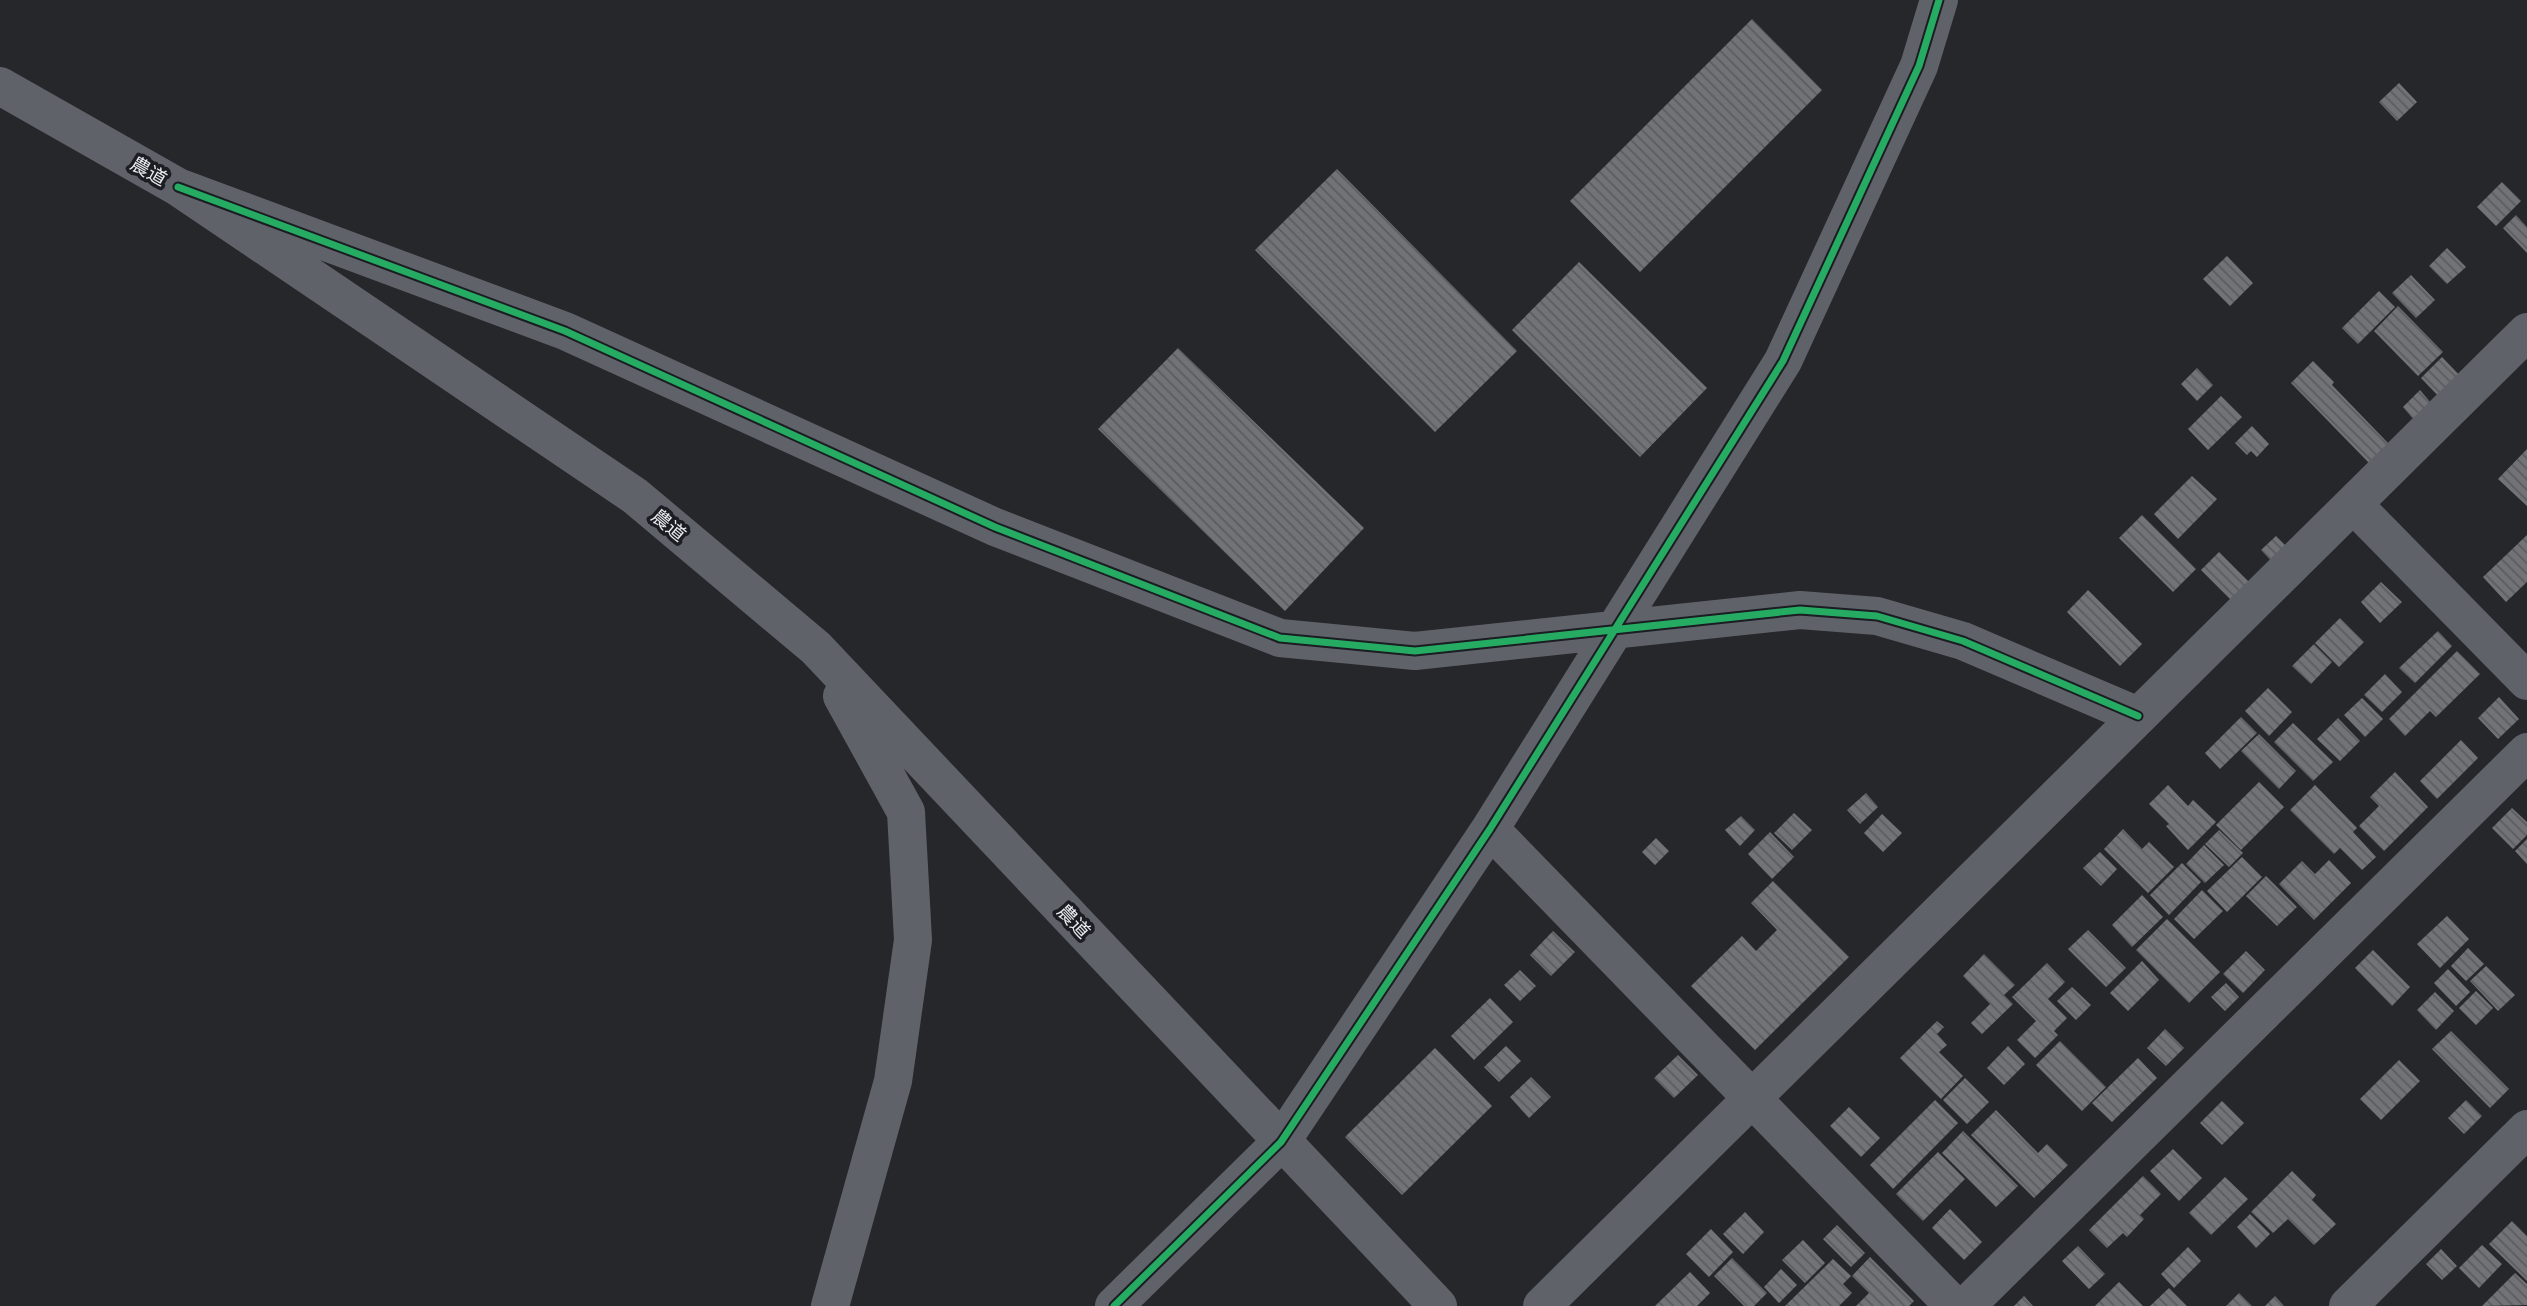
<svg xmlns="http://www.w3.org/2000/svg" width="2527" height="1306" font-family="Manrope,'Noto Sans SC',sans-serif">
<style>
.building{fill:url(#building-back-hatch)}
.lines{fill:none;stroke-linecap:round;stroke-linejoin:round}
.minor{stroke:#60626a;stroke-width:38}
.cycleway-casing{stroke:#1b1d23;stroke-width:11}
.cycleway{stroke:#26ab63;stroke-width:7}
.labels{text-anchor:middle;stroke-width:7;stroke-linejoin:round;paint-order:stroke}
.street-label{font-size:19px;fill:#e9ebef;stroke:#1b1d23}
</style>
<defs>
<pattern id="building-back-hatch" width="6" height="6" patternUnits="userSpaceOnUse" patternTransform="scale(1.75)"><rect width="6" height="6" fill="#727377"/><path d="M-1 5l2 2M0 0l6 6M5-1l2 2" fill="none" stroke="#5c5c60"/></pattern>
</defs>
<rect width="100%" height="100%" fill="#26272b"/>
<path class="building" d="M 1752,19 L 1822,90 L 1640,272 L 1570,201 Z
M 2399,83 L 2417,102 L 2397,121 L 2379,102 Z
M 1337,169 L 1517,351 L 1435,432 L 1255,250 Z
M 2502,182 L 2521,201 L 2496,226 L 2477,207 Z
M 2516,215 L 2527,227 L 2527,253 L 2503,228 Z
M 2447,248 L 2466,267 L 2447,284 L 2429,266 Z
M 2227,256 L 2253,283 L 2230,306 L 2203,279 Z
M 1579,262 L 1707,388 L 1640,457 L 1512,330 Z
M 2411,275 L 2435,300 L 2416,318 L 2392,293 Z
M 2379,291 L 2395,307 L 2358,344 L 2342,328 Z
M 2398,306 L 2443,352 L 2418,376 L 2374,331 Z
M 1178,348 L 1364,528 L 1285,611 L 1098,429 Z
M 2442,357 L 2464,380 L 2443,401 L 2421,378 Z
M 2313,361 L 2334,382 L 2332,385 L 2389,444 L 2369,463 L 2291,383 Z
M 2197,368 L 2213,385 L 2197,401 L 2181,384 Z
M 2420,390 L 2431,403 L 2414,420 L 2403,407 Z
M 2221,396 L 2242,417 L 2208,450 L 2188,429 Z
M 2252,426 L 2269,444 L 2257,457 L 2251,451 L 2247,455 L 2235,443 Z
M 2527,449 L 2527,506 L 2498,479 Z
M 2192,476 L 2217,499 L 2178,539 L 2154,514 Z
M 2142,515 L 2196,569 L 2173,592 L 2119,538 Z
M 2527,535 L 2527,582 L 2506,602 L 2483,577 Z
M 2276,536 L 2290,550 L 2275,565 L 2261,550 Z
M 2219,552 L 2253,586 L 2234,603 L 2201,570 Z
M 2381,582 L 2402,602 L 2380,623 L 2361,602 Z
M 2088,590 L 2142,644 L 2120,666 L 2067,612 Z
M 2340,618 L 2364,642 L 2339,667 L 2315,643 Z
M 2438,631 L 2452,646 L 2415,683 L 2399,668 Z
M 2314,644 L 2332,662 L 2311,684 L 2292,666 Z
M 2457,651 L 2480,674 L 2436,717 L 2430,711 L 2405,736 L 2389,719 Z
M 2385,674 L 2402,692 L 2382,712 L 2364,695 Z
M 2268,688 L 2292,712 L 2269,736 L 2245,711 Z
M 2499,697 L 2519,719 L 2498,739 L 2478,718 Z
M 2362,698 L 2383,719 L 2365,737 L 2344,715 Z
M 2241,717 L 2257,733 L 2220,769 L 2205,753 Z
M 2338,718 L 2360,741 L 2340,761 L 2317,739 Z
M 2293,723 L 2333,762 L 2313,781 L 2274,742 Z
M 2259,734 L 2296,771 L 2279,789 L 2241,751 Z
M 2461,740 L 2478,758 L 2437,799 L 2420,781 Z
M 2395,772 L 2428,807 L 2384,851 L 2359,826 L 2379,806 L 2370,797 Z
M 2259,782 L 2284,807 L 2241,850 L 2216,825 Z
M 2168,785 L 2188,806 L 2193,800 L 2216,822 L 2188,850 L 2166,826 L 2169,824 L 2149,804 Z
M 2315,785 L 2357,828 L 2353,832 L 2376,857 L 2362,870 L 2340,848 L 2334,854 L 2290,810 Z
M 1866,793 L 1878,807 L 1860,824 L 1847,810 Z
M 2512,808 L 2527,822 L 2527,835 L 2513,849 L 2492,828 Z
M 1794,813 L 1812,830 L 1792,850 L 1774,833 Z
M 1882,814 L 1902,833 L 1883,852 L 1864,833 Z
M 1741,816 L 1755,830 L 1740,846 L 1725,830 Z
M 2123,829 L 2142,849 L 2149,842 L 2174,867 L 2148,893 L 2104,849 Z
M 2219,830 L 2243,853 L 2229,867 L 2205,844 Z
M 1770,832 L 1794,857 L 1772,879 L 1748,854 Z
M 1656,838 L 1669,851 L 1655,865 L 1642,852 Z
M 2527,839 L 2527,864 L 2515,851 Z
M 2204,845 L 2224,865 L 2205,883 L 2186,864 Z
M 2100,852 L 2117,869 L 2101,886 L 2083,868 Z
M 2242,857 L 2262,877 L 2227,912 L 2207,891 Z
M 2329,860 L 2351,883 L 2314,920 L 2279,884 L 2302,861 L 2315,874 Z
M 2182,863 L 2201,882 L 2169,915 L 2150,895 Z
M 2266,876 L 2297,907 L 2277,926 L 2246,896 Z
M 1773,881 L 1849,957 L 1755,1050 L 1691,986 L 1742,936 L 1756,951 L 1777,930 L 1751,903 Z
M 2202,890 L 2223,911 L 2194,939 L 2174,919 Z
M 2142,895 L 2163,917 L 2132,947 L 2112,925 Z
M 2447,916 L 2469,939 L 2440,968 L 2417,944 Z
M 2167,919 L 2220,972 L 2189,1003 L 2136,950 Z
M 2088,930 L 2126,968 L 2106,987 L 2068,949 Z
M 1553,931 L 1575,952 L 1551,976 L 1530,955 Z
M 2468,948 L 2484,964 L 2466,981 L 2451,966 Z
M 2373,950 L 2410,987 L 2392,1006 L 2355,968 Z
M 2246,951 L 2265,970 L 2243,993 L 2223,974 Z
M 1984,954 L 2015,985 L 2004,995 L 2013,1004 L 1982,1034 L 1971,1023 L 1990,1004 L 1963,976 Z
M 2142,961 L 2159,980 L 2128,1011 L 2110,993 Z
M 2047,963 L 2065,982 L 2048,999 L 2067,1018 L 2054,1031 L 2058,1035 L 2035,1058 L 2017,1040 L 2036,1021 L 2012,997 Z
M 2486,966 L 2515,995 L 2498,1011 L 2470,981 Z
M 2448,969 L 2470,992 L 2456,1006 L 2434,983 Z
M 1520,970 L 1536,986 L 1520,1001 L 1504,985 Z
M 2226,983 L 2239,997 L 2225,1011 L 2211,997 Z
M 2072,987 L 2091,1005 L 2076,1020 L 2057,1001 Z
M 2476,991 L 2493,1008 L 2476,1025 L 2459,1008 Z
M 2435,992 L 2454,1011 L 2436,1030 L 2417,1010 Z
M 1490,998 L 1513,1022 L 1474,1060 L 1451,1036 Z
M 1937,1021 L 1944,1027 L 1937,1034 L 1947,1045 L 1939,1052 L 1963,1076 L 1941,1099 L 1900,1058 Z
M 2165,1029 L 2184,1048 L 2166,1066 L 2147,1048 Z
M 2451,1031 L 2509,1089 L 2490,1108 L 2432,1049 Z
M 2060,1041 L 2106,1087 L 2082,1111 L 2036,1065 Z
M 1506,1046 L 1521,1061 L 1499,1082 L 1484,1067 Z
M 2008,1046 L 2025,1064 L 2004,1085 L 1987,1068 Z
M 1435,1048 L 1492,1106 L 1402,1195 L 1345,1137 Z
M 1678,1055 L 1698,1075 L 1674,1098 L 1654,1078 Z
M 2138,1058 L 2157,1078 L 2112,1122 L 2092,1103 Z
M 2399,1060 L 2420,1081 L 2381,1120 L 2360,1099 Z
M 1531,1077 L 1551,1097 L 1529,1118 L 1510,1097 Z
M 1965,1078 L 1989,1102 L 1967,1124 L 1943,1100 Z
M 1935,1100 L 1958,1123 L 1893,1189 L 1870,1165 Z
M 2466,1100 L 2482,1116 L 2464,1134 L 2448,1118 Z
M 2222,1101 L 2244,1123 L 2222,1145 L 2200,1123 Z
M 1849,1107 L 1880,1138 L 1861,1157 L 1830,1126 Z
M 1996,1110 L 2038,1153 L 2047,1144 L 2068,1165 L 2034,1198 L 1971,1135 Z
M 1963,1131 L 2018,1186 L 1996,1207 L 1942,1153 Z
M 2173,1149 L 2202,1178 L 2179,1201 L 2150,1171 Z
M 1938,1152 L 1965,1179 L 1923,1221 L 1896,1194 Z
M 2292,1171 L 2316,1195 L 2312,1200 L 2336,1224 L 2314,1245 L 2288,1219 L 2273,1233 L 2251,1212 Z
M 2143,1176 L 2161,1194 L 2140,1215 L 2144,1219 L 2127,1237 L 2123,1233 L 2107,1248 L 2089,1230 Z
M 2225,1177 L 2248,1199 L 2211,1235 L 2189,1213 Z
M 1950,1209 L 1982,1242 L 1964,1260 L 1932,1228 Z
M 1745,1212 L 1764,1232 L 1743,1254 L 1723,1234 Z
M 2250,1214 L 2270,1234 L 2256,1248 L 2237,1227 Z
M 2512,1221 L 2527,1236 L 2527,1281 L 2489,1244 Z
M 1837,1225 L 1865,1253 L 1851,1267 L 1823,1239 Z
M 1711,1229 L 1733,1252 L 1709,1277 L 1686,1254 Z
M 1803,1240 L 1825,1263 L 1805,1283 L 1782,1260 Z
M 2482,1245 L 2502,1264 L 2479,1288 L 2459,1268 Z
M 2078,1246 L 2105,1274 L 2089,1289 L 2062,1261 Z
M 2188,1247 L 2201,1261 L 2174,1288 L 2161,1274 Z
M 2441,1249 L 2457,1266 L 2442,1280 L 2426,1264 Z
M 1870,1257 L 1914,1301 L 1909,1306 L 1856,1306 L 1869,1293 L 1852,1276 Z
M 1732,1258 L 1767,1293 L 1754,1306 L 1744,1306 L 1714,1276 Z
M 1833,1259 L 1851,1276 L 1843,1284 L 1852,1293 L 1839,1306 L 1785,1306 Z
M 1781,1269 L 1797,1285 L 1779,1303 L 1764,1287 Z
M 1690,1272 L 1710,1293 L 1697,1306 L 1655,1306 Z
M 2515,1273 L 2527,1284 L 2527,1305 L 2482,1306 Z
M 2119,1282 L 2143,1306 L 2095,1306 Z
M 2169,1288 L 2187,1306 L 2150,1306 Z
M 2239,1293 L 2252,1306 L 2226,1306 Z
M 2024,1296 L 2033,1306 L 2014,1306 Z
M 2275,1296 L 2284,1306 L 2265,1306 Z"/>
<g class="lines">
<path class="minor" d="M 0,86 L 178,187 L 635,496 L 816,648 L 1438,1306
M 178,187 L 565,331 L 995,527 L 1280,638 L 1415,651 L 1800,610 L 1877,616 L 1963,641 L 2138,716
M 2353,504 L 2527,681
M 1490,829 L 1954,1306
M 830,1306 L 893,1081 L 913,940 L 906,812 L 842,696
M 1114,1306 L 1281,1142 L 1490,829 L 1783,361 L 1919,66 L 1939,0
M 1542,1306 L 2527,332
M 1966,1306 L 2527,752
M 2348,1306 L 2527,1129"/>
<defs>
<path id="cycleway" d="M 178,187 L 565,331 L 995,527 L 1280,638 L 1415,651 L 1800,610 L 1877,616 L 1963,641 L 2138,716
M 1114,1306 L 1281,1142 L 1490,829 L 1783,361 L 1919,66 L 1939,0"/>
</defs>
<use href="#cycleway" class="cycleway-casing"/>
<use href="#cycleway" class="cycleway"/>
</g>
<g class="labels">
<g class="street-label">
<text transform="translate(149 171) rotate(30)" y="7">農道</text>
<text transform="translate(669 525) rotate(40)" y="7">農道</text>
<text transform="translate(1074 921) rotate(47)" y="7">農道</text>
</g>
</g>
</svg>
